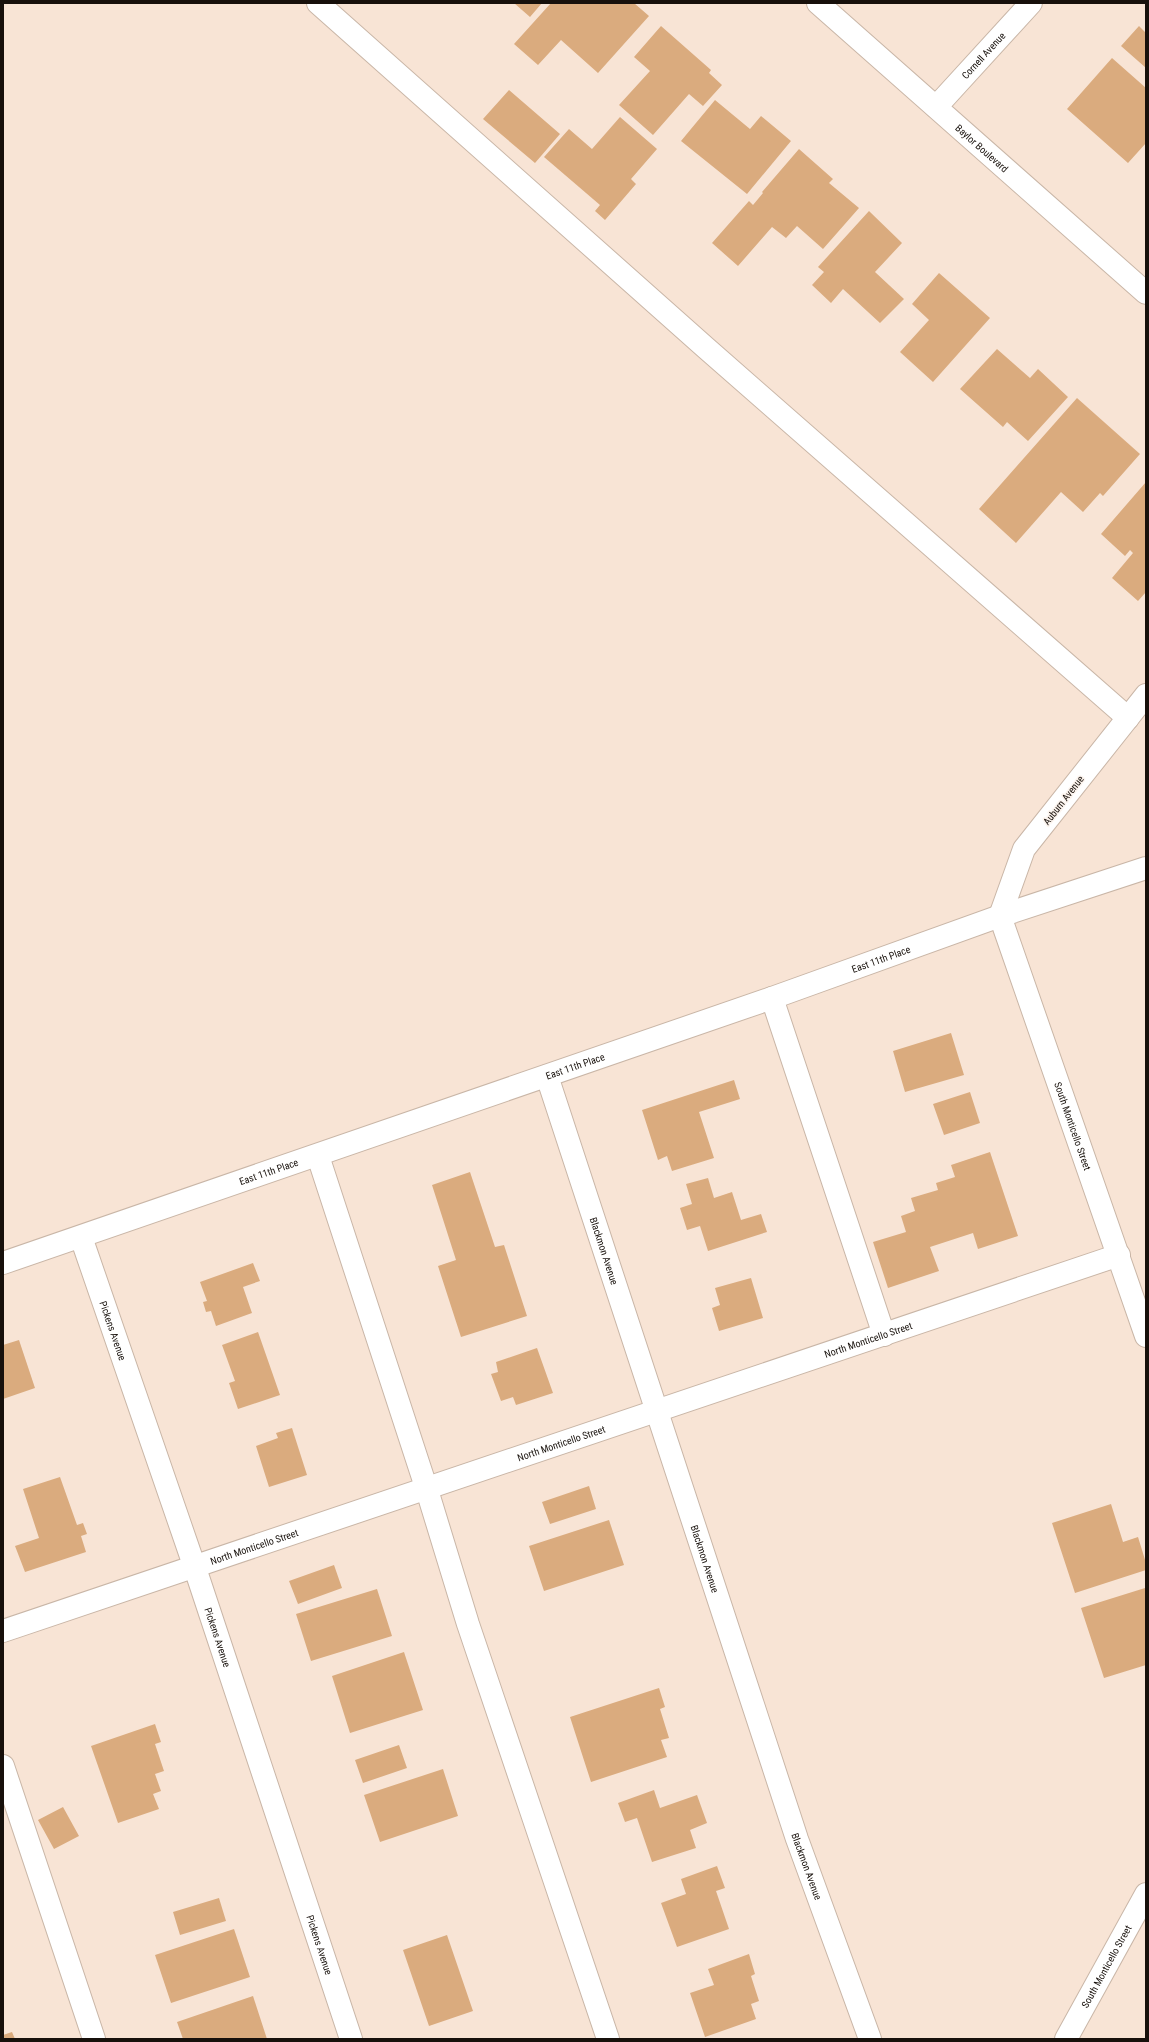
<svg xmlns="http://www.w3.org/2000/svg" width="1149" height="2042" font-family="'Roboto Condensed',sans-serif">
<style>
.building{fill:#daab7e}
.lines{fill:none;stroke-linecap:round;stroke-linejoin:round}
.minor-casing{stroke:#c9b6a7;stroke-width:24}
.minor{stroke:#fff;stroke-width:22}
.labels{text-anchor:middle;stroke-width:3;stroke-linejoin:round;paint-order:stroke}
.street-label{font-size:10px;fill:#17100b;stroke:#fcf4ee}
</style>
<rect width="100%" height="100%" fill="#f8e4d5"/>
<path class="building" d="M 514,3 L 542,3 L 530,17 Z
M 551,3 L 634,3 L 649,16 L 598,73 L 561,40 L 538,65 L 514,44 Z
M 661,26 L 711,70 L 709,73 L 722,85 L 703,106 L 689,94 L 653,135 L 619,105 L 650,71 L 634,57 Z
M 1139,26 L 1146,33 L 1146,68 L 1121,46 Z
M 1112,58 L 1146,88 L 1146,143 L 1128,163 L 1067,109 Z
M 509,90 L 560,134 L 535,163 L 483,119 Z
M 715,100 L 750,129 L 761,116 L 791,141 L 747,194 L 681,141 Z
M 620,117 L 657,149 L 631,179 L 636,184 L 605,220 L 595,211 L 600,205 L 544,157 L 569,129 L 592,149 Z
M 799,149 L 833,179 L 829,183 L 859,208 L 823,249 L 797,226 L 786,238 L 772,227 L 738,266 L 712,243 L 749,201 L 753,205 L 763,193 L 762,192 Z
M 869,211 L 902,243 L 875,272 L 904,299 L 880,323 L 843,289 L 831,303 L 812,285 L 824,272 L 818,267 Z
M 939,273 L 990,318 L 933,382 L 900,352 L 929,320 L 912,304 Z
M 997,349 L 1030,378 L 1038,369 L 1068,397 L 1028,441 L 1007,422 L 1003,427 L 960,389 Z
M 1077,398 L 1140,454 L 1103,496 L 1100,493 L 1083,512 L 1061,492 L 1016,543 L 979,509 Z
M 1146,482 L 1146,592 L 1138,601 L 1112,578 L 1133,553 L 1130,550 L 1125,556 L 1101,534 Z
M 951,1033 L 964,1075 L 905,1092 L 893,1051 Z
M 734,1080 L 740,1099 L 699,1112 L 714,1158 L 672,1171 L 667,1156 L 658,1160 L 642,1110 Z
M 970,1092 L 980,1123 L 944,1135 L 933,1104 Z
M 990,1152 L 1018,1236 L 978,1249 L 973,1233 L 930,1247 L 939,1271 L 888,1288 L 873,1242 L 906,1232 L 901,1216 L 915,1211 L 911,1198 L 938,1190 L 936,1183 L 955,1177 L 951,1165 Z
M 470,1172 L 495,1247 L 504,1245 L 527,1316 L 461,1337 L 438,1266 L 456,1260 L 432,1185 Z
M 708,1178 L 714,1198 L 732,1192 L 741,1220 L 761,1214 L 767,1232 L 708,1251 L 700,1226 L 687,1230 L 680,1208 L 692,1204 L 686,1184 Z
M 253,1263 L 260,1281 L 243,1287 L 252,1313 L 216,1326 L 211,1311 L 206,1312 L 203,1302 L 207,1301 L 200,1282 Z
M 751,1278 L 763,1318 L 719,1331 L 712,1308 L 720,1305 L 715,1288 Z
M 258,1332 L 280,1395 L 238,1409 L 229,1383 L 235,1381 L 222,1345 Z
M 19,1340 L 35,1388 L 3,1399 L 3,1345 Z
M 537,1348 L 553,1393 L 516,1405 L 513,1397 L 501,1401 L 491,1374 L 498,1372 L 496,1362 Z
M 292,1428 L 307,1475 L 269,1487 L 256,1446 L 278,1438 L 276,1433 Z
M 60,1477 L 77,1525 L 83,1523 L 87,1534 L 81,1536 L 86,1552 L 25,1572 L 15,1546 L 39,1538 L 23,1489 Z
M 589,1486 L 596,1509 L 550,1524 L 542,1502 Z
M 1111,1504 L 1123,1542 L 1138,1537 L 1146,1563 L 1146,1570 L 1075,1593 L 1052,1523 Z
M 609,1520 L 624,1565 L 544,1591 L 529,1546 Z
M 334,1565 L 342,1588 L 298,1604 L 289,1581 Z
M 1145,1588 L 1146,1665 L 1104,1678 L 1081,1608 Z
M 377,1589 L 392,1636 L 311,1661 L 296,1614 Z
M 404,1652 L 423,1710 L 350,1733 L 332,1676 Z
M 659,1688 L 665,1707 L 660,1709 L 669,1738 L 661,1740 L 667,1757 L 591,1782 L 570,1717 Z
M 155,1724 L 161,1742 L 155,1744 L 164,1771 L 155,1774 L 161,1791 L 153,1794 L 159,1809 L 118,1823 L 91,1746 Z
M 399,1745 L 407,1768 L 363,1783 L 355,1760 Z
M 443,1769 L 458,1816 L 380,1842 L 364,1795 Z
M 654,1790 L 660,1808 L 697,1795 L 707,1823 L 690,1830 L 696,1848 L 652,1862 L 637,1818 L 625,1822 L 618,1803 Z
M 63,1807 L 79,1836 L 54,1849 L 38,1820 Z
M 717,1866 L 725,1888 L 716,1891 L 729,1929 L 677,1947 L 661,1903 L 686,1894 L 681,1879 Z
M 219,1898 L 226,1921 L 180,1935 L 173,1912 Z
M 234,1929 L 250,1977 L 171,2003 L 155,1955 Z
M 447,1935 L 473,2011 L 429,2026 L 403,1950 Z
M 749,1954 L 755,1974 L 751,1976 L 759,2001 L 751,2004 L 756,2019 L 705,2037 L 690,1993 L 714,1985 L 708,1969 Z
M 253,1996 L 267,2039 L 183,2039 L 177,2022 Z
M 12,2032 L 15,2039 L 3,2039 L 3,2035 Z"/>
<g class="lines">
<defs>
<g id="minor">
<path d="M 318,3 L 706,348 L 1128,718"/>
<path id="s1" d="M 818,3 L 1146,293"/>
<path id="s2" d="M 936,107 L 1031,3"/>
<path id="s3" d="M 1146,695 L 1024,849 L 1000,916 L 1146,1336"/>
<path d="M 772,998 L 884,1335"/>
<path id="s4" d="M 547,1076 L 797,1839 L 870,2039"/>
<path d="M 318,1156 L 427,1490 L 468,1624 L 608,2039"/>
<path id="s5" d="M 81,1237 L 195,1568 L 351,2039"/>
<path id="s6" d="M 3,1263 L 772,998 L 1000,916 L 1146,868"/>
<path id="s7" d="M 3,1631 L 1119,1255"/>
<path d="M 3,1766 L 94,2039"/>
<path id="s8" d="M 1066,2039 L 1146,1894"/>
</g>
</defs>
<use href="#minor" class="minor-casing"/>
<use href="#minor" class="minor"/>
</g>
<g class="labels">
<g class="street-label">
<text dy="4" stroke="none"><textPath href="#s2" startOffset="70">Cornell Avenue</textPath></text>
<text dy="4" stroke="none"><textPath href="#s1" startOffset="219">Baylor Boulevard</textPath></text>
<text transform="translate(1063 800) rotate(-52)" y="4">Auburn Avenue</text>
<text dy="4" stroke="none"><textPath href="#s6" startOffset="929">East 11th Place</textPath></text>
<text dy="4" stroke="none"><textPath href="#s6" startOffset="605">East 11th Place</textPath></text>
<text dy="4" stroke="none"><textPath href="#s3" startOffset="490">South Monticello Street</textPath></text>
<text dy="4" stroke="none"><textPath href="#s6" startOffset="281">East 11th Place</textPath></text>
<text dy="4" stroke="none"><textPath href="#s4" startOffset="184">Blackmon Avenue</textPath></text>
<text dy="4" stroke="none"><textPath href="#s5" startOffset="99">Pickens Avenue</textPath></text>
<text dy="4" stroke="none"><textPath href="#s7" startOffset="913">North Monticello Street</textPath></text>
<text dy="4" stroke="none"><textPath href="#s7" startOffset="589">North Monticello Street</textPath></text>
<text dy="4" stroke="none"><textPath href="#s7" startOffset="265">North Monticello Street</textPath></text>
<text dy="4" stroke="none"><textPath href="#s4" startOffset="508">Blackmon Avenue</textPath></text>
<text dy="4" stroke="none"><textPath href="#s5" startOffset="423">Pickens Avenue</textPath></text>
<text dy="4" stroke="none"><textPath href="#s4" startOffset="832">Blackmon Avenue</textPath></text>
<text dy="4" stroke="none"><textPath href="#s5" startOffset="747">Pickens Avenue</textPath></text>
<text dy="4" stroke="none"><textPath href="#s8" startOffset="83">South Monticello Street</textPath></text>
</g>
</g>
<rect width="1149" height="2042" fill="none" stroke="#17100b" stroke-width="8"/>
</svg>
